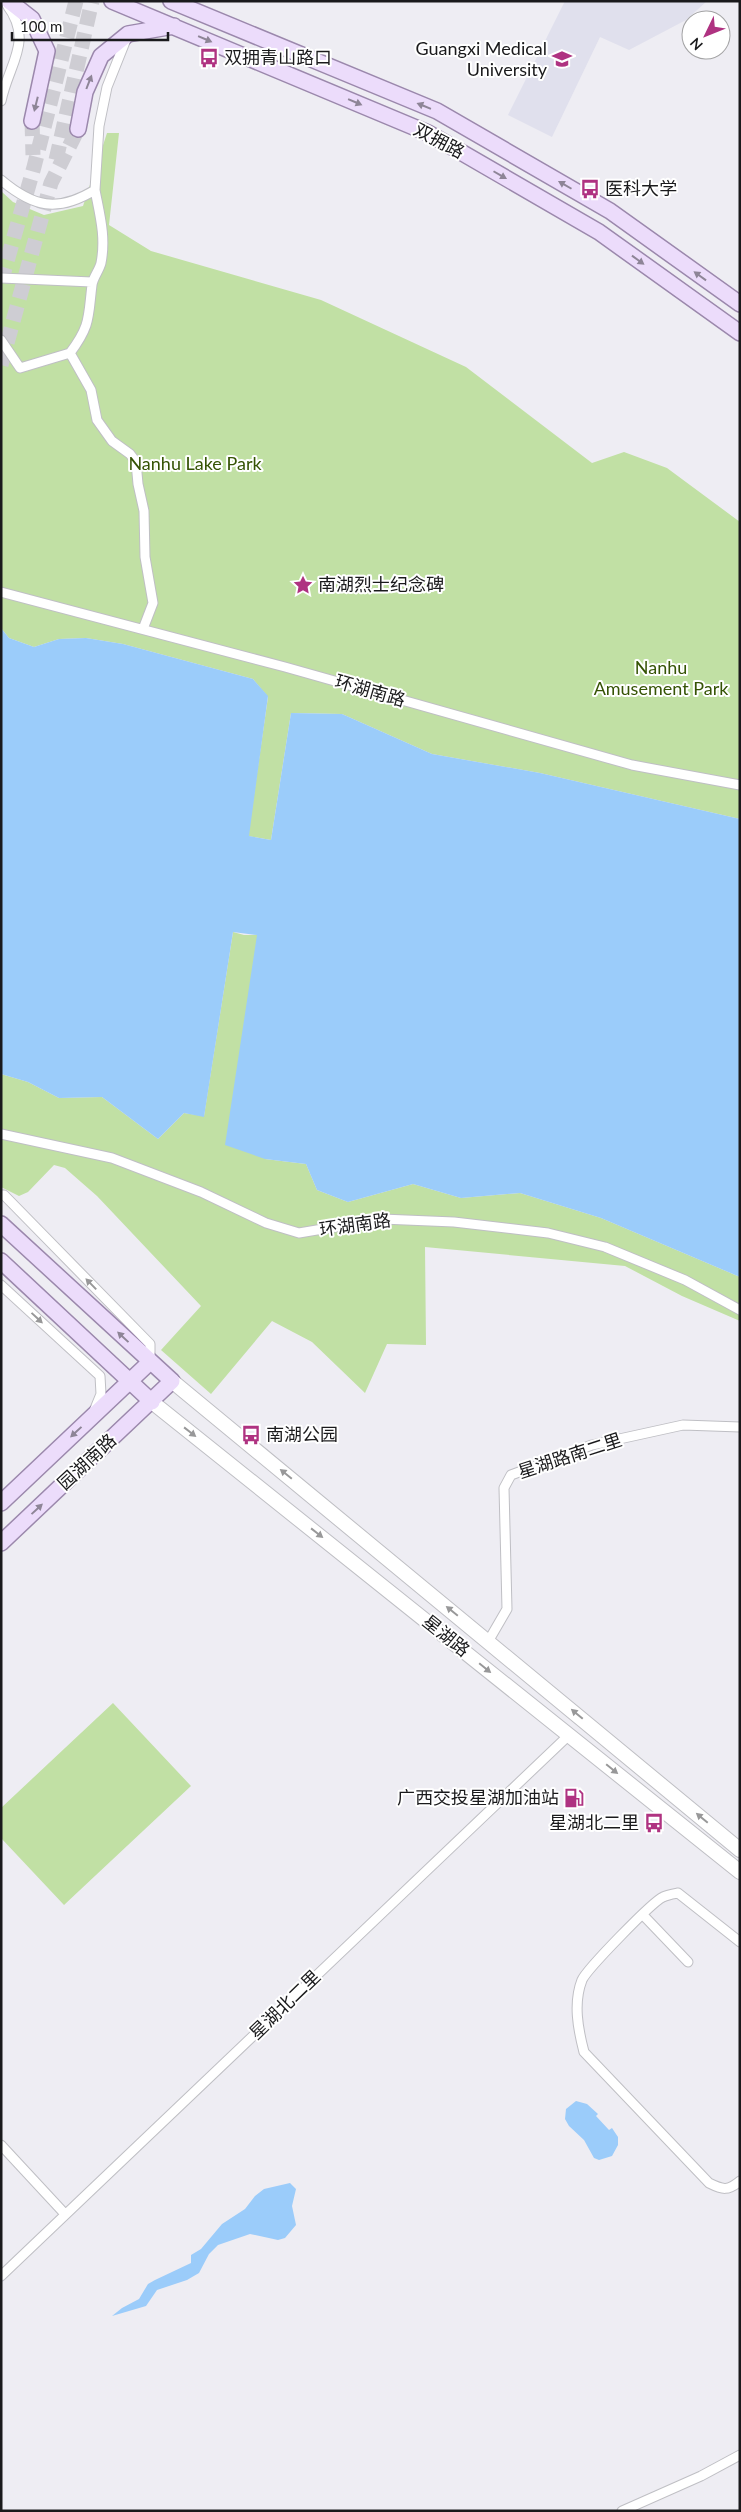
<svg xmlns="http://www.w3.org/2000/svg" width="741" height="2512" font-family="Lato,'Noto Sans SC',sans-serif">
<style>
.built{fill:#e0e0ed}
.green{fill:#c1e0a4}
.water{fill:#9bccfa}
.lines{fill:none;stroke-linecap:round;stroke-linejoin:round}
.primary-tunnel{stroke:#cecdd3;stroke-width:15;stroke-dasharray:15 8;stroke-linecap:butt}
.street-casing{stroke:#bfbfc4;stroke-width:11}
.secondary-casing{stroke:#bfbfc4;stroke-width:16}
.primary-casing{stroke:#9b88ac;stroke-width:18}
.street{stroke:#fff;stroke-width:9}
.secondary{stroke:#fff;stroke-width:14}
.primary{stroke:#ecdcfb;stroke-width:15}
.oneway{fill:#8e8597}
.oneway2{fill:#989899}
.labels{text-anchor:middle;stroke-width:4;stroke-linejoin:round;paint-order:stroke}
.poi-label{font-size:18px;fill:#1a1a1c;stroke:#fff;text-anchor:start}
.street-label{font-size:18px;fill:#1a1a1c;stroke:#fff}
.park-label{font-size:18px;fill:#355304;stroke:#fff}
</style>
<rect width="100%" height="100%" fill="#eeedf3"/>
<path class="built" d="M 565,1 L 707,1 L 686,20 L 629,50 L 600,37 L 552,137 L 508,115 Z"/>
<path class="green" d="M 107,133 L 119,133 L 109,225 L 151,251 L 321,300 L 466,367 L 592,463 L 624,452 L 667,468 L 740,522 L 740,819 L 540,773 L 432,754 L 342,714 L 291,713 L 271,840 L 248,836 L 268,697 L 253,679 L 123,644 L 86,638 L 59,639 L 34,647 L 9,638 L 1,628 L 1,191 L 13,202 L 44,215 L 83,206 Z
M 233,932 L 244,935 L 257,935 L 265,1159 L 306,1164 L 317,1190 L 348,1202 L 413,1184 L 461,1198 L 520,1193 L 601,1218 L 740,1277 L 740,1321 L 682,1296 L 625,1266 L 425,1247 L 426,1345 L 387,1344 L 365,1393 L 312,1342 L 272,1321 L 211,1394 L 161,1350 L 201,1306 L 97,1196 L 65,1168 L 54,1165 L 28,1192 L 19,1196 L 1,1187 L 1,1074 L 28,1082 L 59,1098 L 102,1097 L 158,1139 L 184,1113 L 204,1116 Z
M 113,1703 L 191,1786 L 64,1905 L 1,1838 L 1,1808 Z"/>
<path class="water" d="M 1,628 L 9,638 L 34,647 L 59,639 L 86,638 L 123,644 L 253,679 L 268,696 L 249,836 L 271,840 L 291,713 L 342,714 L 432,754 L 540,773 L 740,819 L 740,1277 L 601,1218 L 520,1193 L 461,1198 L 413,1184 L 348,1202 L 317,1190 L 306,1164 L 265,1159 L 225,1145 L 257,935 L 233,932 L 204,1117 L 184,1113 L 158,1139 L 102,1097 L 59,1098 L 28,1082 L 1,1074 Z
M 576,2101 L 587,2104 L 598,2114 L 596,2116 L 609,2130 L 612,2128 L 618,2137 L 618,2145 L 612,2156 L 599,2160 L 594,2158 L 584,2140 L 569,2126 L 565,2119 L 566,2109 Z
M 290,2183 L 296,2189 L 292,2206 L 296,2225 L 285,2238 L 278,2240 L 250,2234 L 218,2245 L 209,2254 L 199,2273 L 187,2280 L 157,2290 L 146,2306 L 112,2316 L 122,2308 L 139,2299 L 148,2284 L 155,2280 L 191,2263 L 191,2255 L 201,2249 L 222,2224 L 245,2209 L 255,2196 L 264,2189 Z"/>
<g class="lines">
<path class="primary-tunnel" d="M 32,121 L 33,155
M 56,160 L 92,1
M 1,282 L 34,167 L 76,1
M 1,365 L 51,183 L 78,129"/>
<defs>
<path id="street" d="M 1,101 C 9,63 34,41 7,5
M 1,180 C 33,207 57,213 95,190 L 99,126 L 107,87 L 127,37
M 95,190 C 100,216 106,237 101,263 C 99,271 93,277 92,285 C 88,317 91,325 70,353 L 91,390 L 97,420 L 112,441 L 130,454 L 136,462 L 138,484 L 144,511 L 145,557 L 153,603 L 143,629
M 1,278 L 92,282
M 1,340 L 20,368 L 70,353
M 1,592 L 285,667 L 632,765 L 740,785
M 1,1134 L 112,1158 L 201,1192 L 266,1223 L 299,1233 L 382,1219 L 454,1222 L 548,1233 L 605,1247 L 685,1280 L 740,1310
M 1,1195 L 4,1195 L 150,1344 L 150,1362
M 1,1285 L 100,1376 L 101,1394 L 94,1411
M 489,1640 L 507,1609 L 504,1488 L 511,1475 L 592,1445 L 683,1425 L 740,1427
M 643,1915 L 688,1962
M 740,1942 L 678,1893 C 673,1894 667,1895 663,1897 C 652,1902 587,1969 582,1980 C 573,2003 578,2029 584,2052 L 709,2183 C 723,2190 728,2191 740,2181
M 1,2145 L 65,2214
M 1,2276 L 569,1735
M 622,2511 L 701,2476 L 740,2455"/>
<path id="secondary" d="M 172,1381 L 740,1850
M 152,1402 L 740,1872"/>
<path id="primary" d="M 9,1 L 32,19 L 47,51 L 32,121
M 112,1 L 428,133 L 599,232 L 740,333
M 171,1 L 437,111 L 610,211 L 740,304
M 78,129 L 85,92 L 101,56 L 128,34 L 174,26
M 1,1224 L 172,1381 L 1,1543
M 1,1261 L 152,1402
M 1,1503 L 150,1362"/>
</defs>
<use href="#street" class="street-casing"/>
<use href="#secondary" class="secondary-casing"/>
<use href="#primary" class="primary-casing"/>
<use href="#street" class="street"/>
<use href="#secondary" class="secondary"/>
<use href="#primary" class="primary"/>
</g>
<defs><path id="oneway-solid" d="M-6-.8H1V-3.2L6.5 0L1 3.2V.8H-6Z" transform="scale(1.25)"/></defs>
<g class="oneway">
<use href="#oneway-solid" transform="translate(205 39) rotate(23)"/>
<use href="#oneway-solid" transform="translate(89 82) rotate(-69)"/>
<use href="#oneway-solid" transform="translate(355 102) rotate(23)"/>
<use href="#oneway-solid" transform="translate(36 104) rotate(104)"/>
<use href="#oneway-solid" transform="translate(424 106) rotate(-158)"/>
<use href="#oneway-solid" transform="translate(500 175) rotate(30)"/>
<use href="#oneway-solid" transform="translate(565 185) rotate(-150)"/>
<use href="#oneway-solid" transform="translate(638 260) rotate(36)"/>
<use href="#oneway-solid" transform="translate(700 276) rotate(-144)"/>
<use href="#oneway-solid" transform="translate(123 1337) rotate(-137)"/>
<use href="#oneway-solid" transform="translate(76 1432) rotate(137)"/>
<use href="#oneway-solid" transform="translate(37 1509) rotate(-43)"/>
</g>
<g class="oneway2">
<use href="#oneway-solid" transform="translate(91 1284) rotate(-134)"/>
<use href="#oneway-solid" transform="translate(37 1318) rotate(43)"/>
<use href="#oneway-solid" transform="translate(190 1432) rotate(38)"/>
<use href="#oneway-solid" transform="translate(286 1474) rotate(-141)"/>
<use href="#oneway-solid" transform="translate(317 1533) rotate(38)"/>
<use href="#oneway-solid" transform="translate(452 1611) rotate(-141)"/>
<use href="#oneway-solid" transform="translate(485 1668) rotate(39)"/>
<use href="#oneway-solid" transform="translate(577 1714) rotate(-140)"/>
<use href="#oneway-solid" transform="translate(612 1769) rotate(39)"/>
<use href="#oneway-solid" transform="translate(702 1818) rotate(-140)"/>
</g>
<defs>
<symbol id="bus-bare" viewBox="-9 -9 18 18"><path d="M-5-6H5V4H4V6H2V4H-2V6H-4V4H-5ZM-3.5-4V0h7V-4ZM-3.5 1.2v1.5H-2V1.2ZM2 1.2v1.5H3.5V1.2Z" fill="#af3281" stroke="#fff" stroke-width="2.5" paint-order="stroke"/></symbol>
<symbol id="university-bare" viewBox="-9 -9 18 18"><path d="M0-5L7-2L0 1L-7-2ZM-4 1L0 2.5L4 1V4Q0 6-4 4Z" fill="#af3281" stroke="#fff" stroke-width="2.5" paint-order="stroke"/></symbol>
<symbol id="sight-bare" viewBox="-9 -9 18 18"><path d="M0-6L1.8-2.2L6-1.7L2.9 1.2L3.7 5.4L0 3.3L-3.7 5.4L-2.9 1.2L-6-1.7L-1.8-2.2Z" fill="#af3281" stroke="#fff" stroke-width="2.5" paint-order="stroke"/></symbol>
<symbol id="fuel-bare" viewBox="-9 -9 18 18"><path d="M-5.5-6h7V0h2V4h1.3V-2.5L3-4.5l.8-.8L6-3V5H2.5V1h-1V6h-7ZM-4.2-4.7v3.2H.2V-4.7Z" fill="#af3281" stroke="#fff" stroke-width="2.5" paint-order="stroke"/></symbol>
</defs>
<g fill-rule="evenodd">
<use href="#bus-bare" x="195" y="44" width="28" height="28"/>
<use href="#university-bare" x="548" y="45" width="28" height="28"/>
<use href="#bus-bare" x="576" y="175" width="28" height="28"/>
<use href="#sight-bare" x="289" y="571" width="28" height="28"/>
<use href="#bus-bare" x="237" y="1421" width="28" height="28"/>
<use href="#fuel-bare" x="560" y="1784" width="28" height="28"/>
<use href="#bus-bare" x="640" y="1809" width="28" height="28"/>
</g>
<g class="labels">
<g class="poi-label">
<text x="547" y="55" text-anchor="end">Guangxi Medical<tspan x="547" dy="21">University</tspan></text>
<text x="224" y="64">双拥青山路口</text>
<text x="605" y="195">医科大学</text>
<text x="318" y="591">南湖烈士纪念碑</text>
<text x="266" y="1441">南湖公园</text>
<text x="559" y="1804" text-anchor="end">广西交投星湖加油站</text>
<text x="639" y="1829" text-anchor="end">星湖北二里</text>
</g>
<g class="street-label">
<text transform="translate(439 141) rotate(28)" y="6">双拥路</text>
<text transform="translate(370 691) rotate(16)" y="6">环湖南路</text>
<text transform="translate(355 1225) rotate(-8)" y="6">环湖南路</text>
<text transform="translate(570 1456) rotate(-18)" y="6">星湖路南二里</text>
<text transform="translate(87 1462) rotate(-43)" y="6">园湖南路</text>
<text transform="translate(446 1636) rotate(39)" y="6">星湖路</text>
<text transform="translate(285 2005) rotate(-44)" y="6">星湖北二里</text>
</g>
<g class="park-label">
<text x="195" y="470">Nanhu Lake Park</text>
<text x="661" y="674">Nanhu<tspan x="661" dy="21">Amusement Park</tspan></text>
</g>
</g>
<rect width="741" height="2512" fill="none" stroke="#1a1a1c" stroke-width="5"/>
<g transform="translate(706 35) rotate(227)"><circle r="24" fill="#ffffff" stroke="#a3a3a4"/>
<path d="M0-4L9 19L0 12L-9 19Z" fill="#af3281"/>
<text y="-8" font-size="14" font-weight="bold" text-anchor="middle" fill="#1a1a1c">N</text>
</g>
<path d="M12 32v8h156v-8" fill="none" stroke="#1a1a1c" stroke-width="2.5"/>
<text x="20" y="32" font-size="15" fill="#1a1a1c" stroke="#ffffff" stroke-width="4" paint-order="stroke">100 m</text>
</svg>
